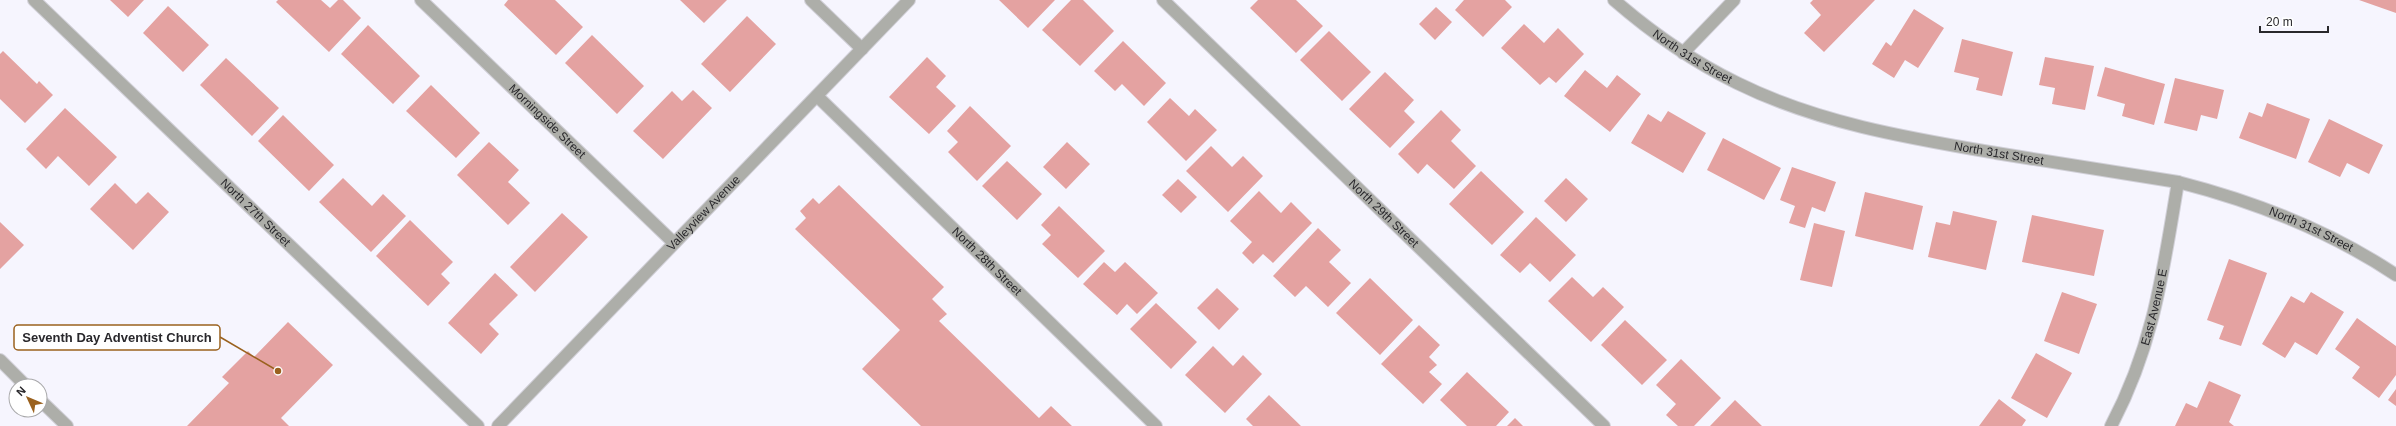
<svg xmlns="http://www.w3.org/2000/svg" width="2396" height="426" font-family="Helvetica,sans-serif">
<style>
.building{fill:#e4a2a1}
.lines{fill:none;stroke-linecap:round;stroke-linejoin:round}
.minor-casing{stroke:#d1d0d8;stroke-width:14}
.minor{stroke:#adaea9;stroke-width:12}
.labels{text-anchor:middle;stroke-width:4;stroke-linejoin:round;paint-order:stroke}
.street-label{font-size:12px;fill:#29282c;stroke:#fff}
.leader{fill:none;stroke:#9a611e;stroke-width:1.5}
.callout-dot{fill:#9a611e;stroke:#fff;stroke-width:1.5}
.callout{fill:#fff;stroke:#9a611e;stroke-width:1.5}
.callout-label{font-size:13px;text-anchor:middle;font-weight:bold;fill:#29282c}
</style>
<rect width="100%" height="100%" fill="#f6f5fe"/>
<path class="building" d="M 110,0 L 144,0 L 128,17 Z
M 278,0 L 321,0 L 330,8 L 338,0 L 343,0 L 361,18 L 329,52 L 276,2 Z
M 508,0 L 555,0 L 583,27 L 556,55 L 504,5 Z
M 680,0 L 727,0 L 704,23 Z
M 999,0 L 1055,0 L 1028,28 Z
M 1071,0 L 1083,0 L 1114,31 L 1080,66 L 1042,30 Z
M 1258,0 L 1296,0 L 1323,26 L 1296,53 L 1250,8 Z
M 1464,0 L 1505,0 L 1512,7 L 1483,37 L 1455,10 Z
M 1813,0 L 1875,0 L 1824,52 L 1804,33 L 1821,15 L 1810,3 Z
M 2359,0 L 2396,0 L 2396,13 Z
M 168,6 L 209,45 L 183,72 L 143,33 Z
M 1436,7 L 1452,22 L 1435,40 L 1419,24 Z
M 1914,9 L 1944,28 L 1918,68 L 1905,60 L 1894,78 L 1872,64 L 1886,42 L 1891,46 Z
M 747,16 L 776,44 L 730,92 L 701,64 Z
M 1524,24 L 1544,43 L 1558,28 L 1584,54 L 1556,83 L 1549,77 L 1540,85 L 1501,48 Z
M 368,25 L 420,76 L 393,104 L 341,54 Z
M 1329,31 L 1371,72 L 1342,101 L 1300,60 Z
M 592,35 L 644,86 L 617,114 L 565,63 Z
M 1962,39 L 2013,52 L 2002,96 L 1976,90 L 1979,78 L 1954,72 Z
M 1123,41 L 1166,83 L 1144,106 L 1122,84 L 1115,91 L 1094,71 Z
M 3,51 L 37,84 L 39,81 L 53,95 L 25,123 L 0,99 L 0,54 Z
M 927,57 L 946,76 L 936,87 L 956,106 L 929,134 L 889,97 Z
M 2045,57 L 2094,66 L 2085,110 L 2052,104 L 2055,88 L 2039,85 Z
M 226,58 L 279,108 L 252,136 L 200,85 Z
M 2105,67 L 2165,84 L 2154,125 L 2122,116 L 2125,104 L 2097,96 Z
M 1585,70 L 1607,88 L 1617,75 L 1641,94 L 1610,132 L 1564,96 Z
M 1385,72 L 1414,100 L 1404,111 L 1415,122 L 1390,148 L 1349,109 Z
M 2175,78 L 2224,90 L 2217,119 L 2201,115 L 2197,131 L 2164,123 Z
M 431,85 L 480,133 L 456,158 L 406,111 Z
M 693,90 L 712,108 L 663,159 L 633,131 L 672,91 L 682,101 Z
M 1170,98 L 1189,116 L 1195,109 L 1217,130 L 1186,161 L 1147,122 Z
M 2267,103 L 2310,119 L 2296,159 L 2239,138 L 2249,112 L 2262,117 Z
M 970,106 L 1011,146 L 977,181 L 948,152 L 958,142 L 947,131 Z
M 65,108 L 117,157 L 89,186 L 58,156 L 46,169 L 26,149 Z
M 1441,110 L 1461,130 L 1451,141 L 1476,166 L 1454,189 L 1427,164 L 1418,174 L 1398,154 Z
M 1668,111 L 1706,133 L 1683,173 L 1631,143 L 1648,114 L 1661,122 Z
M 283,115 L 334,165 L 309,191 L 258,141 Z
M 2329,119 L 2383,145 L 2369,174 L 2347,163 L 2340,177 L 2308,162 Z
M 1723,138 L 1781,168 L 1764,200 L 1707,170 Z
M 489,142 L 519,170 L 508,182 L 530,203 L 508,225 L 457,175 Z
M 1067,142 L 1090,164 L 1066,189 L 1043,167 Z
M 1211,146 L 1232,167 L 1243,156 L 1263,176 L 1228,212 L 1186,171 Z
M 1007,161 L 1042,194 L 1017,220 L 982,186 Z
M 1792,167 L 1836,182 L 1825,212 L 1812,207 L 1805,228 L 1789,223 L 1795,206 L 1780,200 Z
M 1481,171 L 1524,212 L 1492,245 L 1449,204 Z
M 343,178 L 372,206 L 383,194 L 406,216 L 371,252 L 319,202 Z
M 1566,178 L 1588,199 L 1566,222 L 1544,201 Z
M 1178,179 L 1197,197 L 1181,213 L 1162,195 Z
M 115,183 L 136,204 L 148,192 L 169,212 L 133,250 L 90,209 Z
M 839,185 L 944,287 L 932,299 L 947,314 L 939,321 L 1039,418 L 1051,406 L 1072,426 L 921,426 L 862,369 L 900,330 L 795,229 L 806,218 L 800,211 L 813,198 L 819,204 Z
M 1259,191 L 1281,213 L 1291,202 L 1312,223 L 1273,263 L 1263,254 L 1253,264 L 1242,253 L 1252,242 L 1230,221 Z
M 1865,192 L 1923,206 L 1913,250 L 1855,236 Z
M 1059,206 L 1105,251 L 1078,278 L 1042,244 L 1051,235 L 1041,225 Z
M 1953,211 L 1997,221 L 1986,270 L 1928,257 L 1936,222 L 1950,225 Z
M 562,213 L 588,237 L 535,292 L 510,267 Z
M 2032,215 L 2104,230 L 2094,276 L 2022,262 Z
M 1536,217 L 1576,255 L 1550,282 L 1530,263 L 1520,273 L 1500,255 Z
M 410,220 L 453,262 L 441,274 L 450,283 L 428,306 L 376,256 Z
M 0,222 L 24,245 L 0,269 Z
M 1814,223 L 1845,231 L 1832,287 L 1800,280 Z
M 1318,228 L 1341,250 L 1329,262 L 1351,283 L 1328,307 L 1306,286 L 1295,297 L 1273,276 Z
M 2229,259 L 2267,273 L 2241,346 L 2219,339 L 2224,326 L 2207,320 Z
M 1104,262 L 1115,272 L 1125,262 L 1158,293 L 1137,314 L 1127,304 L 1117,315 L 1083,284 Z
M 495,273 L 518,295 L 489,324 L 499,334 L 481,354 L 448,323 Z
M 1572,277 L 1593,297 L 1603,287 L 1624,307 L 1591,342 L 1548,301 Z
M 1370,278 L 1413,320 L 1380,355 L 1336,313 Z
M 1217,288 L 1239,309 L 1219,330 L 1197,308 Z
M 2062,292 L 2097,304 L 2079,354 L 2044,341 Z
M 2311,292 L 2344,312 L 2317,355 L 2295,342 L 2285,358 L 2262,344 L 2291,296 L 2304,303 Z
M 1156,303 L 1197,342 L 1171,369 L 1130,329 Z
M 2357,318 L 2396,346 L 2396,375 L 2379,398 L 2352,378 L 2360,367 L 2335,349 Z
M 1625,320 L 1667,360 L 1642,385 L 1601,345 Z
M 288,322 L 333,365 L 281,418 L 289,426 L 187,426 L 229,383 L 222,377 L 248,351 L 254,357 Z
M 1419,325 L 1440,345 L 1429,357 L 1437,365 L 1429,372 L 1442,384 L 1423,404 L 1381,364 Z
M 1213,346 L 1233,366 L 1243,355 L 1262,374 L 1225,413 L 1185,375 Z
M 2036,353 L 2072,373 L 2047,418 L 2011,398 Z
M 1681,359 L 1721,398 L 1694,426 L 1678,426 L 1666,415 L 1676,404 L 1656,385 Z
M 1467,372 L 1509,412 L 1496,426 L 1467,426 L 1440,400 Z
M 2209,381 L 2241,395 L 2229,422 L 2234,426 L 2175,426 L 2186,403 L 2197,408 Z
M 2396,389 L 2396,406 L 2388,400 Z
M 1269,395 L 1301,426 L 1253,426 L 1246,419 Z
M 1999,399 L 2026,420 L 2022,426 L 1979,426 Z
M 1735,400 L 1762,426 L 1710,426 Z
M 1515,418 L 1523,426 L 1507,426 Z"/>
<g class="lines">
<defs>
<g id="minor">
<path id="s1" d="M 34,0 L 478,426"/>
<path id="s2" d="M 421,0 L 674,243"/>
<path d="M 811,0 L 862,49"/>
<path id="s3" d="M 1163,0 L 1604,426"/>
<path id="s4" d="M 1614,0 C 1652,33 1692,61 1737,83 C 1818,123 1908,138 1996,153 C 2056,163 2117,172 2178,182 C 2256,202 2329,230 2396,275"/>
<path d="M 1683,53 L 1734,0"/>
<path id="s5" d="M 817,96 L 1156,426"/>
<path d="M 0,360 L 26,386"/>
<path d="M 40,400 L 67,426"/>
<path id="s6" d="M 498,426 L 909,0"/>
<path id="s7" d="M 2111,426 C 2154,345 2163,271 2178,182"/>
</g>
</defs>
<use href="#minor" class="minor-casing"/>
<use href="#minor" class="minor"/>
</g>
<g class="labels">
<g class="street-label">
<text dy="4" stroke="none"><textPath href="#s4" startOffset="97">North 31st Street</textPath></text>
<text dy="4" stroke="none"><textPath href="#s2" startOffset="175">Morningside Street</textPath></text>
<text dy="4" stroke="none"><textPath href="#s4" startOffset="421">North 31st Street</textPath></text>
<text dy="4" stroke="none"><textPath href="#s1" startOffset="307">North 27th Street</textPath></text>
<text dy="4" stroke="none"><textPath href="#s6" startOffset="296">Valleyview Avenue</textPath></text>
<text dy="4" stroke="none"><textPath href="#s3" startOffset="307">North 29th Street</textPath></text>
<text dy="4" stroke="none"><textPath href="#s4" startOffset="744">North 31st Street</textPath></text>
<text dy="4" stroke="none"><textPath href="#s5" startOffset="237">North 28th Street</textPath></text>
<text dy="4" stroke="none"><textPath href="#s7" startOffset="127">East Avenue E</textPath></text>
</g>
</g>
<path class="leader" d="M278 371L220 337"/>
<circle class="callout-dot" cx="278" cy="371" r="4"/>
<rect class="callout" x="14" y="325" width="206" height="25" rx="4"/>
<g class="callout-label">
<text x="117" y="342">Seventh Day Adventist Church</text>
</g>
<g transform="translate(28 398) rotate(314)"><circle r="19" fill="#ffffff" stroke="#a9a9ab"/>
<path d="M0-3L7 15L0 10L-7 15Z" fill="#9a611e"/>
<text y="-6" font-size="11" font-weight="bold" text-anchor="middle" fill="#29282c">N</text>
</g>
<path d="M2260 26v6h68v-6" fill="none" stroke="#29282c" stroke-width="2"/>
<text x="2266" y="26" font-size="12" fill="#29282c" stroke="#ffffff" stroke-width="3" paint-order="stroke">20 m</text>
</svg>
